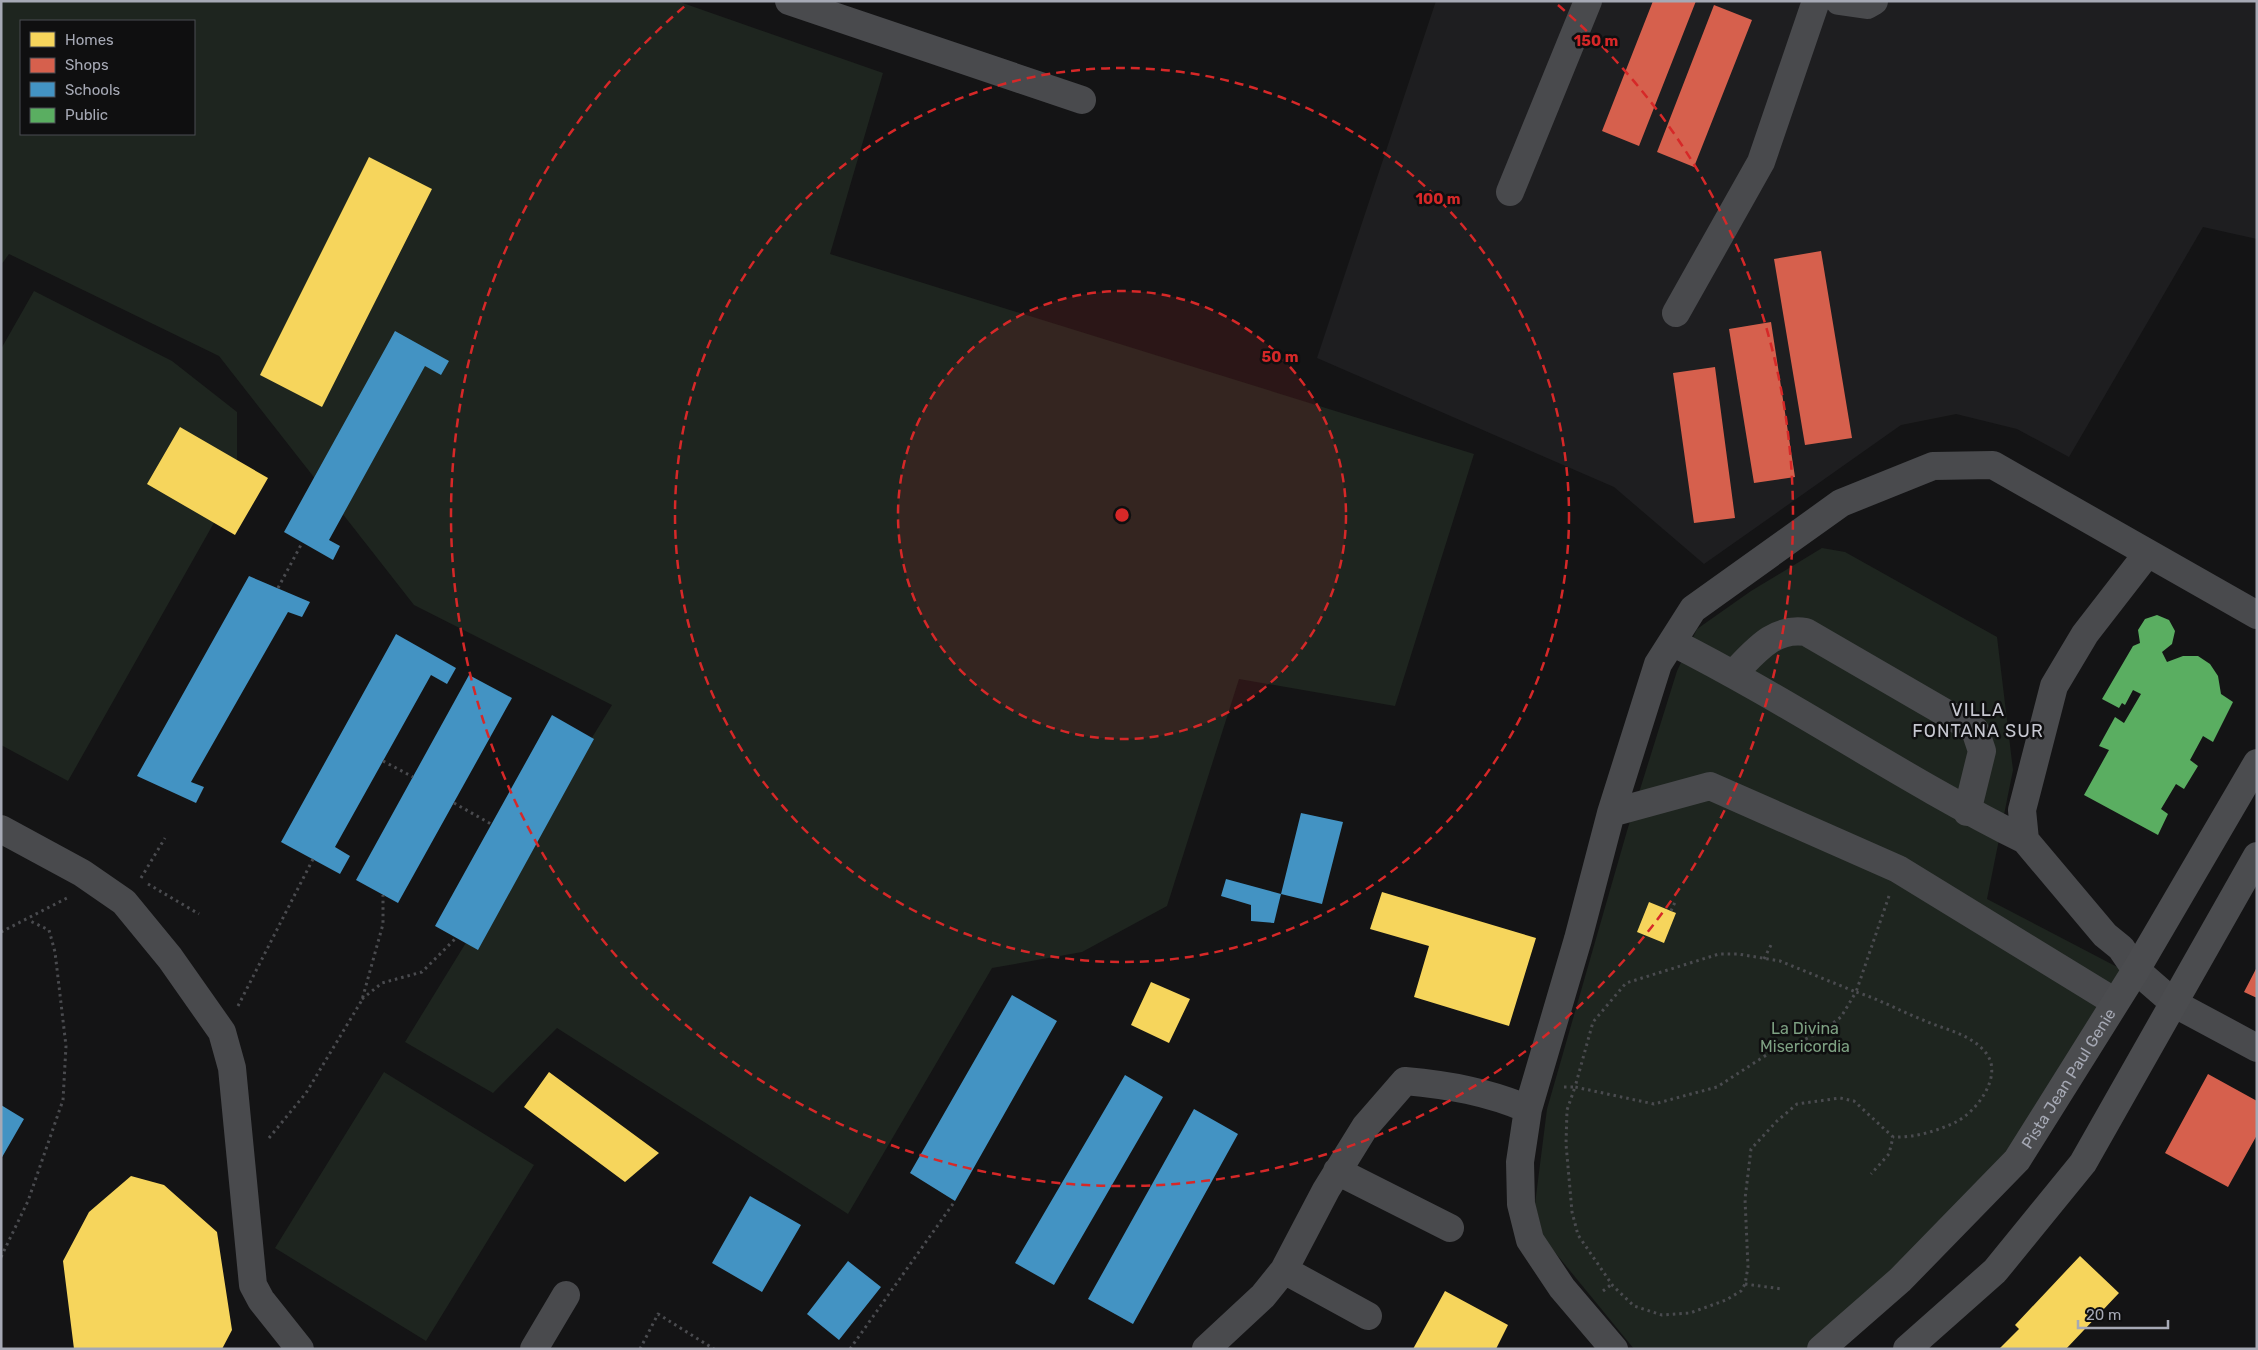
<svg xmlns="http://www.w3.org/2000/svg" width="2258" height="1350" font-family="Rubik,sans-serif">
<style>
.built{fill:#1e1e20}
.green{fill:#1e251f;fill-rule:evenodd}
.homes{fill:#f6d55c}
.shops{fill:#d6604d}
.schools{fill:#4393c3}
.public{fill:#5aae61}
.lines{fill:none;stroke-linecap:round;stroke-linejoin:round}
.path{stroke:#4a4b4f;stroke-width:3;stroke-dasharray:2.5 4;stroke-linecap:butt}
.minor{stroke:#494a4d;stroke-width:28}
.major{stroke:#4b4c4f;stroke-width:28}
.ring{fill:none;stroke:#d62828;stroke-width:2.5;stroke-dasharray:9 6}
.labels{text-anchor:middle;stroke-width:5;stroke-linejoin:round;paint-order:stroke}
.park-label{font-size:16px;fill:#7da082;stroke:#0f0f10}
.street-label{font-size:16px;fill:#a6a9b5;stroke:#0f0f10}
.neighbourhood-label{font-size:18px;letter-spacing:1px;fill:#c7c8d1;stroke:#0f0f10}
.centre{fill:#d62828;stroke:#0f0f10;stroke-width:2.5}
.ring-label{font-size:15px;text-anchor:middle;font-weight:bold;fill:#d62828;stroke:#0f0f10;stroke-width:5;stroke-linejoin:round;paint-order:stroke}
</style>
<rect width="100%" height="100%" fill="#141415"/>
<path class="built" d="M 1436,1 L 2257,1 L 2257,239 L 2203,227 L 2069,457 L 2017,429 L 1956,414 L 1901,425 L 1704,564 L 1614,487 L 1317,358 Z"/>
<path class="green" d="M 1,1 L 677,1 L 883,73 L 830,254 L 1474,454 L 1395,706 L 1239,679 L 1167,906 L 1082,952 L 992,968 L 848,1214 L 557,1028 L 493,1093 L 405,1042 L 612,705 L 414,605 L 219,356 L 9,254 L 1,265 ZM 21,21 L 194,21 L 194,134 L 21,134 Z
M 34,291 L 172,361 L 237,412 L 237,482 L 68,781 L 1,745 L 1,349 Z
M 1822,548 L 1845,552 L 1997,637 L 2013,770 L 1987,899 L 2121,969 L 2010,1154 L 1924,1244 L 1809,1349 L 1634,1349 L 1544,1239 L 1535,1204 L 1547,1109 L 1627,831 L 1677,671 L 1697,629 L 1751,591 Z
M 384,1072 L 534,1165 L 426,1341 L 275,1248 Z"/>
<path class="homes" d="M 369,157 L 432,189 L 322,407 L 260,375 Z
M 180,427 L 268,478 L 235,535 L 147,484 Z
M 1382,892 L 1536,938 L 1509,1026 L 1414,997 L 1429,946 L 1370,929 Z
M 1649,902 L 1676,913 L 1664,943 L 1637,932 Z
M 1151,982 L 1190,999 L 1169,1043 L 1131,1025 Z
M 549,1072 L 659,1153 L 625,1182 L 524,1107 Z
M 131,1176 L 164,1185 L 217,1232 L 232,1330 L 222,1349 L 74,1349 L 63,1261 L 89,1212 Z
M 2080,1256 L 2119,1293 L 2066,1349 L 1999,1349 L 2019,1329 L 2015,1325 Z
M 1445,1291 L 1508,1325 L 1496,1349 L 1413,1349 Z"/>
<path class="shops" d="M 1653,1 L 1696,1 L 1639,146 L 1602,131 Z
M 1714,5 L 1752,20 L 1694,167 L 1657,152 Z
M 1821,251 L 1852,438 L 1805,445 L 1774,259 Z
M 1771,322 L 1795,477 L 1754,483 L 1729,329 Z
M 1715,367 L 1735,518 L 1694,523 L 1673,373 Z
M 2257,967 L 2257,998 L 2244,992 Z
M 2208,1074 L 2257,1101 L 2257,1135 L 2228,1187 L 2165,1153 Z"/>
<path class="schools" d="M 395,331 L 449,361 L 441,375 L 425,366 L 329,540 L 340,546 L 333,560 L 284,532 Z
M 249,576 L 310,602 L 302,617 L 288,612 L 191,782 L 204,787 L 196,803 L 137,776 Z
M 396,634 L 456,668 L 447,684 L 431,675 L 335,847 L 350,856 L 340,874 L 281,842 Z
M 469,675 L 512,698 L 398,903 L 356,880 Z
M 552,715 L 594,739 L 478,950 L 435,926 Z
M 1301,813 L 1343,822 L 1322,904 L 1281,894 Z
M 1226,879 L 1281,894 L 1274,923 L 1251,921 L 1251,905 L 1221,896 Z
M 1012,995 L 1057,1021 L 955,1201 L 910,1173 Z
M 1125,1075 L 1163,1097 L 1054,1285 L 1015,1263 Z
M 1,1105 L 24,1119 L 1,1159 Z
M 1194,1109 L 1238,1134 L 1133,1324 L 1088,1299 Z
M 750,1196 L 801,1225 L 762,1292 L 712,1263 Z
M 848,1261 L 881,1287 L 839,1340 L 807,1314 Z"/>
<path class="public" d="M 2157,615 L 2169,620 L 2175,631 L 2172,644 L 2162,652 L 2167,662 L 2183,656 L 2198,656 L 2210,664 L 2218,676 L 2221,694 L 2233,702 L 2213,742 L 2203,736 L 2190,760 L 2198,766 L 2184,789 L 2176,784 L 2161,809 L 2168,814 L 2158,835 L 2084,795 L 2109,750 L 2099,746 L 2115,717 L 2124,723 L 2141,694 L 2133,690 L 2125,705 L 2122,703 L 2119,708 L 2102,699 L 2133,646 L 2140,643 L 2138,630 L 2145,619 Z"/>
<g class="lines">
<path class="path" d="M 278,588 L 302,543
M 383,761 L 413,777
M 454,803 L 491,824
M 141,878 L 165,838
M 148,884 L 199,914
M 1889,896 L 1856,992 L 1780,961 L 1738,954 L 1719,954 L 1626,983 L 1593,1022 L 1575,1087 L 1654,1104 L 1717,1087 L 1771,1052 L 1792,1046 L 1825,1029 L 1841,1017 L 1856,992 C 1879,999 1900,1011 1923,1020 C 1945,1030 1970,1033 1986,1053 C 2004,1076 1976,1112 1956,1122 C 1937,1131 1914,1138 1893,1137
M 1671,911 L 1675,902
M 1,932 L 67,898
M 1764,959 L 1771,945
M 362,999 L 382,983 L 422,972 L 456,938
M 238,1006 L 313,859
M 1564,1087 L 1575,1087 L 1567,1110 L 1566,1144 L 1572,1212 L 1578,1235 L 1613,1286 L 1634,1306 L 1662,1315 L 1690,1313 L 1726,1300 L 1741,1291 L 1745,1284 L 1748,1267 L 1745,1199 L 1751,1149 L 1777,1121 L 1797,1104 L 1840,1098 L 1854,1101 L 1893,1137 L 1889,1154 L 1871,1174
M 269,1138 L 306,1093 L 362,1000 L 383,924 L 383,895
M 1,1257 L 28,1201 L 63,1100 L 66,1046 L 55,952 L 49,930 L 28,920
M 1745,1284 L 1782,1289
M 1603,1291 L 1612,1284
M 640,1349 L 658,1314 L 714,1349
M 850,1349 L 955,1201"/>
<path class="minor" d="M 789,1 L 1082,100
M 1839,1 L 1867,5 L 1874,1
M 1510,192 L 1588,1
M 1676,313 L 1761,162 L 1816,1
M 2147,554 L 2085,634 L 2054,686 L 2022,810 L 2025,840 L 2105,935 L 2121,948 L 2136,970 L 2175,1004 L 2257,1048
M 1672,642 C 1793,703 1904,780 2025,840
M 1734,673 C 1755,652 1773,627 1806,632 L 1975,730 L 1982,751 L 1967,812
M 1611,813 L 1710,786 L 1898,869 L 2115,1002
M 1,829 L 82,873 L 124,902 L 170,958 L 222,1032 L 232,1068 L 253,1285 L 261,1300 L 300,1349
M 1337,1171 L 1450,1228
M 1284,1270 L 1368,1316
M 534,1349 L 566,1295
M 1206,1349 L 1263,1296 L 1284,1270 L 1326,1190 L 1365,1127 L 1405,1081 C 1449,1085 1488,1092 1528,1109
M 1614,1349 L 1562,1288 L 1530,1240 L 1521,1204 L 1520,1162 L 1528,1109 L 1578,939 L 1611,813 L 1658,664 L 1693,609 L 1841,503 L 1933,466 L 1993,465 L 2257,615"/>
<g class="major">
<path id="s1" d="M 1821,1349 L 1900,1280 L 2017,1160 L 2136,970 L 2257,763"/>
<path d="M 1907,1349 L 1995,1271 L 2083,1163 L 2257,856"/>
</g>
</g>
<circle cx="1122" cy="515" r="224" fill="#d62828" fill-opacity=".12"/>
<g class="ring">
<circle cx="1122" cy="515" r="224"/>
<circle cx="1122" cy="515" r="447"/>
<path d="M1558 5A671 671 0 1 1 686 5"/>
</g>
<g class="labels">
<g class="park-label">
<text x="1805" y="1034">La Divina<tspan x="1805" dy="18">Misericordia</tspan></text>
</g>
<g class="street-label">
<text dy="6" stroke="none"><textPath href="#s1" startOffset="369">Pista Jean Paul Genie</textPath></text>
</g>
<g class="neighbourhood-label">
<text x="1978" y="716">VILLA<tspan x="1978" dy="21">FONTANA SUR</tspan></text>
</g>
</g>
<circle cx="1122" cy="515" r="8" class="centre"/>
<g class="ring-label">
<text x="1596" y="46">150 m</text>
<text x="1438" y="204">100 m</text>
<text x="1280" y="362">50 m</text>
</g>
<rect width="2258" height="1350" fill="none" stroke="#a6a9b5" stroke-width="5"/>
<rect x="20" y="20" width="175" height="115" fill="#0f0f10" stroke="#4b4d52"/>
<rect x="30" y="32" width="25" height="15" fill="#f6d55c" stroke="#4b4d52"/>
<text x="65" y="45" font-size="15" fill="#a6a9b5">Homes</text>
<rect x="30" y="58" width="25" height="15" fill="#d6604d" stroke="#4b4d52"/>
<text x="65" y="70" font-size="15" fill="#a6a9b5">Shops</text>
<rect x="30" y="82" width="25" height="15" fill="#4393c3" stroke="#4b4d52"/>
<text x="65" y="95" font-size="15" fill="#a6a9b5">Schools</text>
<rect x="30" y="108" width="25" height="15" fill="#5aae61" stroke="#4b4d52"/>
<text x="65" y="120" font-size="15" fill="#a6a9b5">Public</text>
<path d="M2078 1320v8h90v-8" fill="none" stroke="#a6a9b5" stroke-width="2.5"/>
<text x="2086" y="1320" font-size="15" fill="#a6a9b5" stroke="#0f0f10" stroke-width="4" paint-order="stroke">20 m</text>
</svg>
